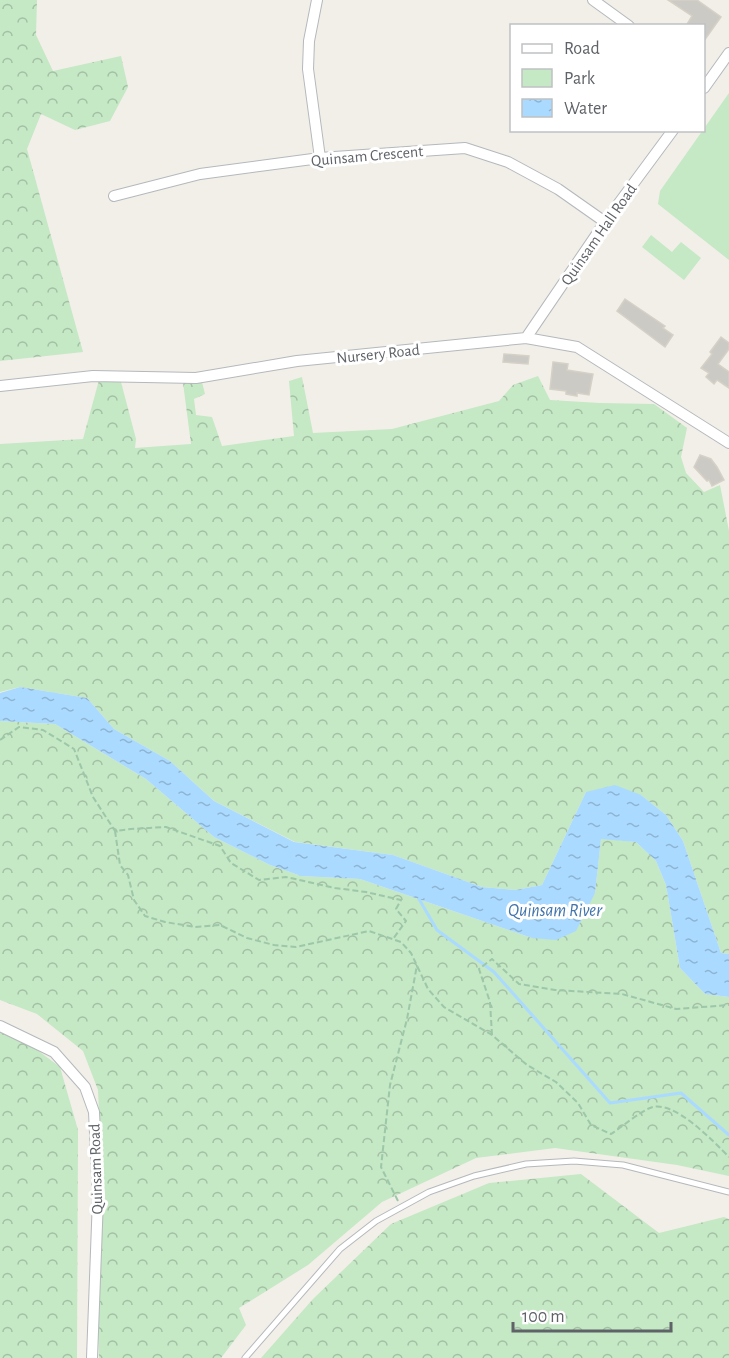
<svg xmlns="http://www.w3.org/2000/svg" width="729" height="1358" font-family="'Alegreya Sans',sans-serif">
<style>
.forest{fill:url(#forest-crowns)}
.park{fill:#c5e8c5}
.water{fill:url(#water-ripples)}
.lines{fill:none;stroke-linecap:round;stroke-linejoin:round}
.stream{stroke:#aadaff;stroke-width:3}
.building{fill:#cccac5;stroke:#d6d1c6;stroke-width:1.5}
.service-casing{stroke:#b5b8bc;stroke-width:7}
.minor-casing{stroke:#b5b8bc;stroke-width:12}
.path{stroke:#9cc7a9;stroke-width:2;stroke-dasharray:6 3;stroke-linecap:butt}
.service{stroke:#fff;stroke-width:5}
.minor{stroke:#fff;stroke-width:10}
.labels{text-anchor:middle;stroke-width:6;stroke-linejoin:round;paint-order:stroke}
.street-label{font-size:16px;fill:#5f6368;stroke:#fff}
.water-label{font-size:18px;font-style:italic;fill:#4174aa;stroke:#fff}
</style>
<defs>
<pattern id="forest-crowns" width="20" height="18" patternUnits="userSpaceOnUse" patternTransform="scale(1.5)"><rect width="20" height="18" fill="#c5e8c5"/><path d="M2 6a3 3 0 1 1 6 0M12 15a3 3 0 1 1 6 0" fill="none" stroke="#a3c0a4"/></pattern>
<pattern id="water-ripples" width="26" height="14" patternUnits="userSpaceOnUse" patternTransform="scale(1.5)"><rect width="26" height="14" fill="#aadaff"/><path d="M2 4q2-2 4 0t4 0M15 11q2-2 4 0t4 0" fill="none" stroke="#8eb4d2"/></pattern>
</defs>
<rect width="100%" height="100%" fill="#f1efe8"/>
<path class="forest" d="M 0,0 L 37,0 L 36,35 L 53,71 L 121,56 L 128,87 L 110,121 L 75,130 L 41,114 L 27,149 L 83,352 L 0,361 Z
M 538,376 L 550,400 L 600,403 L 654,404 L 687,428 L 681,457 L 686,473 L 704,492 L 720,485 L 729,531 L 729,954 L 721,953 L 683,841 L 666,815 L 641,795 L 586,792 L 542,885 L 516,890 L 482,887 L 393,855 L 295,842 L 214,801 L 170,761 L 114,729 L 87,698 L 20,687 L 0,692 L 0,444 L 83,439 L 99,380 L 121,382 L 136,439 L 135,448 L 191,444 L 183,383 L 202,382 L 205,394 L 194,399 L 196,415 L 212,417 L 222,446 L 294,436 L 289,381 L 302,377 L 313,433 L 392,429 L 499,401 L 513,385 Z
M 0,721 L 55,724 L 146,779 L 214,837 L 270,865 L 301,876 L 360,879 L 532,938 L 595,893 L 601,838 L 636,842 L 656,861 L 666,885 L 680,968 L 705,994 L 729,997 L 729,1176 L 677,1165 L 555,1148 L 476,1158 L 382,1202 L 308,1265 L 239,1308 L 246,1325 L 221,1358 L 99,1358 L 98,1312 L 103,1197 L 98,1090 L 83,1051 L 37,1014 L 0,1000 Z
M 0,1026 L 9,1029 L 60,1067 L 78,1130 L 77,1358 L 0,1358 Z
M 581,1174 L 659,1233 L 724,1217 L 729,1219 L 729,1358 L 261,1358 L 313,1299 L 391,1224 L 489,1183 Z"/>
<path class="park" d="M 729,93 L 729,260 L 658,204 L 660,191 Z
M 651,235 L 672,252 L 681,242 L 701,258 L 684,280 L 642,247 Z"/>
<path class="water" d="M 20,687 L 87,698 L 114,729 L 170,761 L 214,801 L 294,842 L 393,855 L 482,887 L 516,890 L 542,885 L 586,792 L 615,785 L 641,795 L 666,815 L 683,841 L 721,953 L 729,954 L 729,997 L 705,994 L 680,968 L 666,885 L 656,861 L 636,842 L 601,839 L 595,893 L 576,931 L 556,940 L 532,938 L 360,879 L 301,876 L 270,865 L 214,837 L 146,779 L 55,724 L 0,721 L 0,693 Z"/>
<g class="lines">
<path class="stream" d="M 419,899 L 437,930 L 494,972 L 610,1103 L 681,1093 L 729,1135"/>
</g>
<path class="building" d="M 668,0 L 697,0 L 721,17 L 704,41 L 704,26 L 686,26 L 692,16 Z
M 625,299 L 665,326 L 663,328 L 673,335 L 665,347 L 617,311 Z
M 721,337 L 729,343 L 729,349 L 718,364 L 729,372 L 729,388 L 717,380 L 714,384 L 706,377 L 709,373 L 701,368 L 712,354 L 710,352 Z
M 504,354 L 529,356 L 528,364 L 503,362 Z
M 553,362 L 568,364 L 567,370 L 593,374 L 589,395 L 577,393 L 577,396 L 566,394 L 566,391 L 550,389 Z
M 700,455 L 711,459 L 717,467 L 724,480 L 712,486 L 709,480 L 707,481 L 694,467 Z"/>
<g class="lines">
<defs>
<path id="service" d="M 245,1358 L 340,1249 L 376,1221 L 429,1192 L 474,1176 L 526,1164 L 574,1161 L 623,1165 L 729,1192"/>
<path id="minor" d="M 317,0 L 309,41 L 308,69 L 320,158
M 593,0 L 629,26
M 704,88 L 729,53
M 114,196 L 200,174 L 320,158 L 465,148 L 508,162 L 558,189 L 605,222
M 526,338 L 605,222 L 673,130
M 0,386 L 93,376 L 196,378 L 297,361 L 526,338 L 577,347 L 729,443
M 0,1026 L 54,1052 L 85,1087 L 94,1112 L 98,1198 L 92,1358"/>
</defs>
<use href="#service" class="service-casing"/>
<use href="#minor" class="minor-casing"/>
<path class="path" d="M 0,740 L 19,727 L 43,730 L 74,749 L 93,797 L 115,831 L 131,829 L 166,827 L 220,846 L 231,863 L 259,880 L 286,877 L 335,888 L 366,892 L 401,900 L 396,909 L 406,921 L 393,939
M 115,831 L 120,865 L 128,875 L 134,900 L 145,916 L 165,922 L 195,927 L 220,925 L 247,938 L 274,945 L 296,947 L 369,931 L 401,942 L 411,953 L 428,989 L 444,1007 L 492,1035 L 527,1065 L 556,1082 L 578,1103 L 591,1125 L 611,1134 C 622,1127 638,1113 650,1108 C 673,1098 714,1142 729,1157
M 492,1035 L 490,1002 L 479,969 L 492,959 L 519,984 L 555,990 L 622,994 L 676,1009 L 729,1005
M 398,1201 L 381,1167 L 390,1085 L 407,1019 L 417,965"/>
<use href="#service" class="service"/>
<use href="#minor" class="minor"/>
</g>
<g class="labels">
<g class="street-label">
<text transform="translate(367 155) rotate(-5)" y="6">Quinsam Crescent</text>
<text transform="translate(598 234) rotate(-55)" y="6">Quinsam Hall Road</text>
<text transform="translate(378 353) rotate(-6)" y="6">Nursery Road</text>
<text transform="translate(95 1169) rotate(-92)" y="6">Quinsam Road</text>
</g>
<g class="water-label">
<text x="555" y="916">Quinsam River</text>
</g>
</g>
<rect x="510" y="24" width="195" height="108" fill="#ffffff" stroke="#bfc1c3" stroke-width="1.5"/>
<rect x="522" y="44" width="30" height="9" fill="#ffffff" stroke="#bfc1c3" stroke-width="1.5"/>
<text x="564" y="54" font-size="18" fill="#5f6368">Road</text>
<rect x="522" y="69" width="30" height="18" fill="#c5e8c5" stroke="#bfc1c3" stroke-width="1.5"/>
<text x="564" y="84" font-size="18" fill="#5f6368">Park</text>
<rect x="522" y="99" width="30" height="18" fill="url(#water-ripples)" stroke="#bfc1c3" stroke-width="1.5"/>
<text x="564" y="114" font-size="18" fill="#5f6368">Water</text>
<path d="M513 1322v9h158v-9" fill="none" stroke="#5f6368" stroke-width="3"/>
<text x="522" y="1322" font-size="18" fill="#5f6368" stroke="#ffffff" stroke-width="4.5" paint-order="stroke">100 m</text>
</svg>
